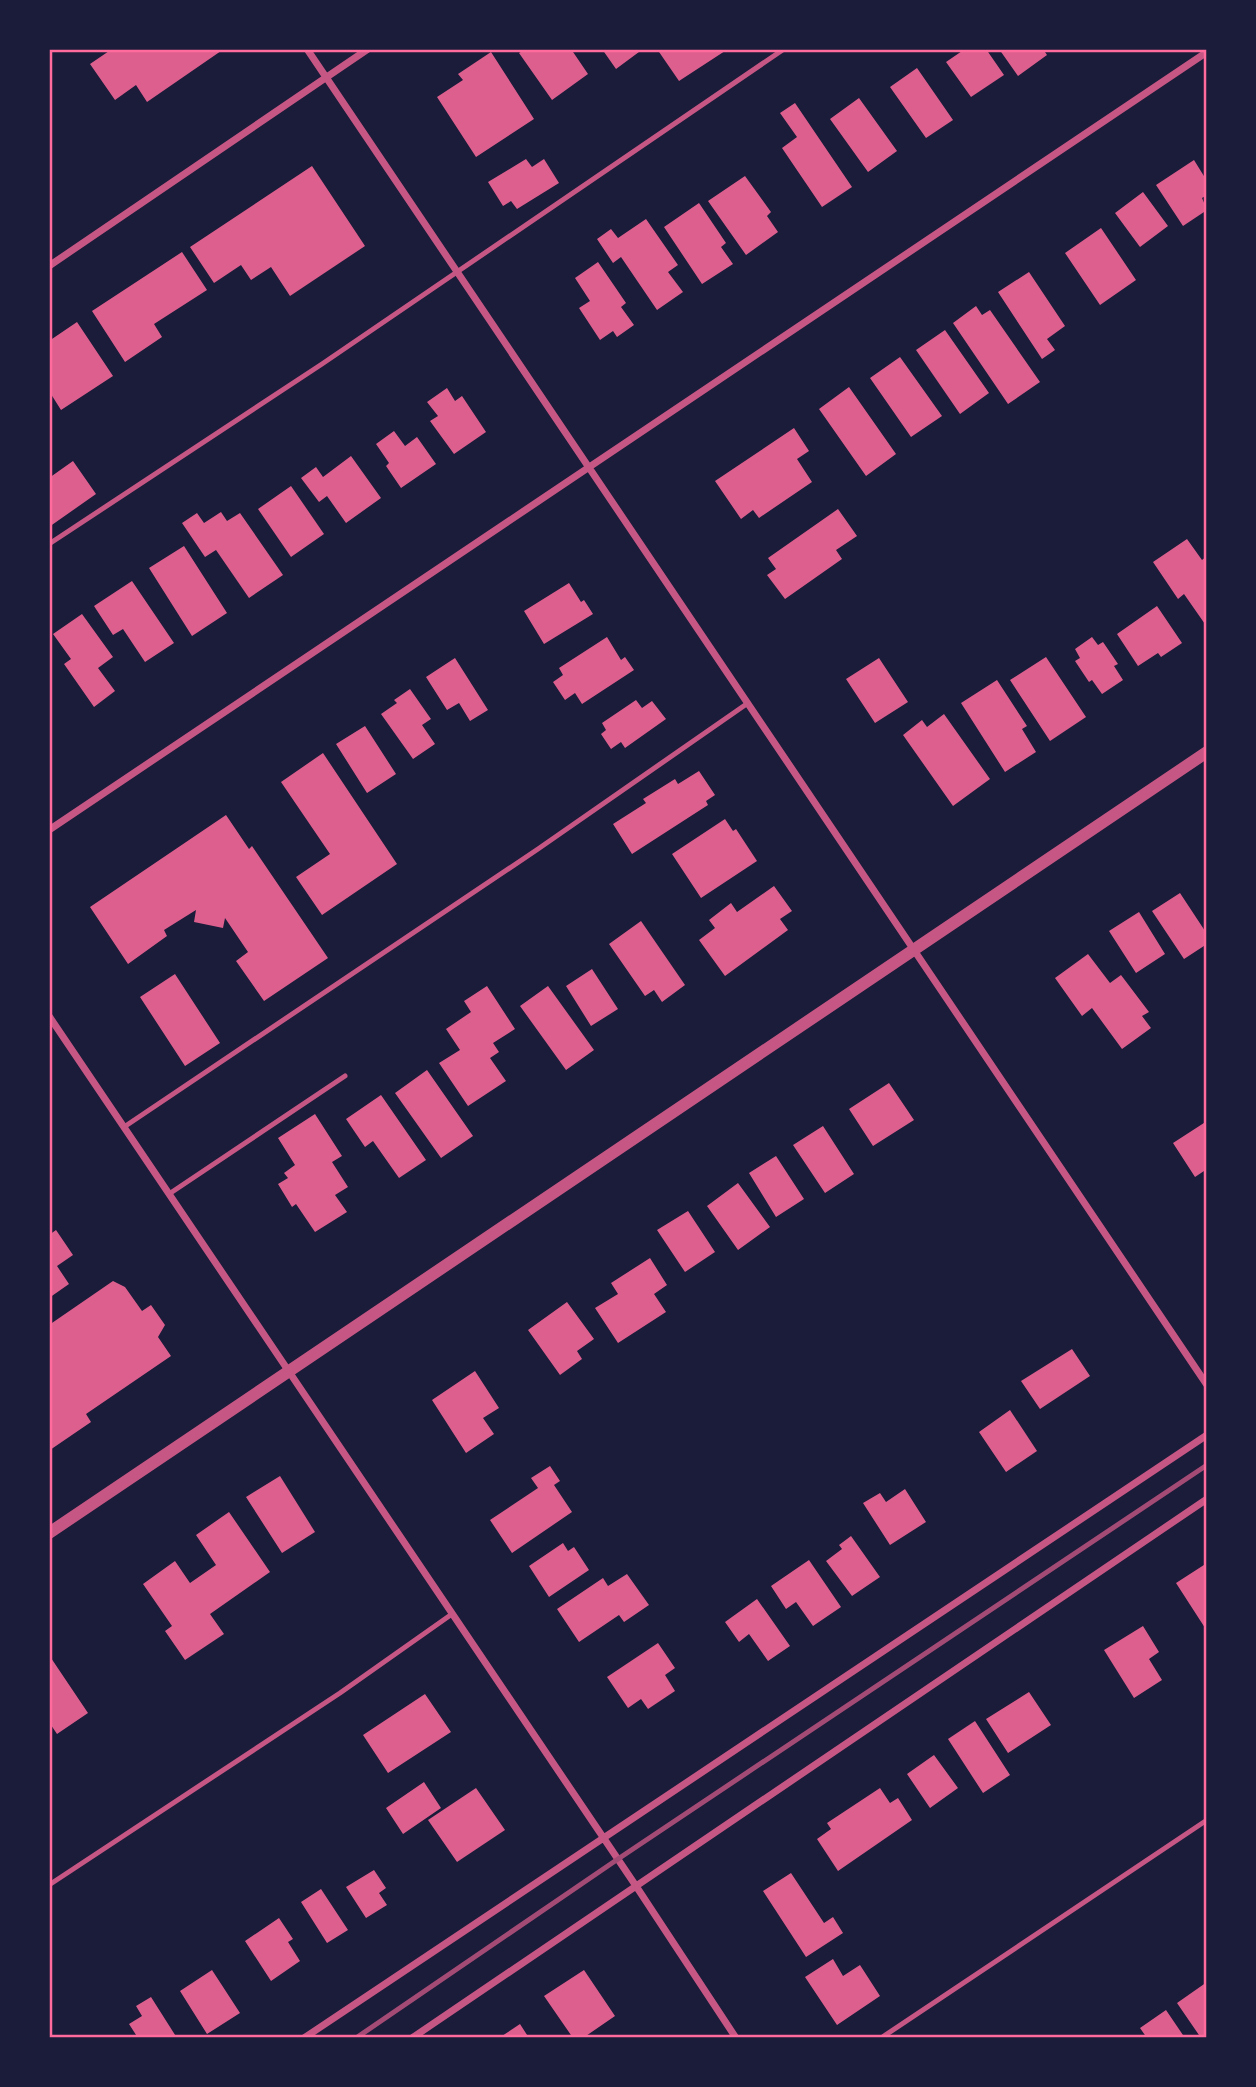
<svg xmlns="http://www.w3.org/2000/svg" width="1256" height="2087" font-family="'Times New Roman',serif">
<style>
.building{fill:#dd5f8e}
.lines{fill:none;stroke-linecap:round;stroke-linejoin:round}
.service{stroke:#c65784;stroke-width:5}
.minor{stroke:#c65784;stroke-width:7}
.tertiary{stroke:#c65784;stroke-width:12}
.rail{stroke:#a44b75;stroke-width:5}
.neatline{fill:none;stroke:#ff6b9d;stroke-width:2.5}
</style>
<rect width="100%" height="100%" fill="#1b1b3a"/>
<path class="building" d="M 112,49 L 219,49 L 221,51 L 147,102 L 136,85 L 115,100 L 90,64 Z
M 525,49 L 571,49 L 588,74 L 552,100 L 519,53 Z
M 602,49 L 643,49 L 616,69 Z
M 657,49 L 724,49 L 725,51 L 679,81 Z
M 965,49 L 986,49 L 1004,75 L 971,97 L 946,62 Z
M 999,49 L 1043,49 L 1047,55 L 1018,76 Z
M 491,52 L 534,119 L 476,157 L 437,97 L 463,80 L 458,74 Z
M 917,68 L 953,120 L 926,138 L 890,87 Z
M 859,98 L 897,151 L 868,172 L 830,119 Z
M 795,103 L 852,187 L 822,207 L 782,148 L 797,137 L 780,113 Z
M 526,159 L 532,167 L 544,159 L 559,183 L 517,209 L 511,201 L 503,206 L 488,182 Z
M 1194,160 L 1207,181 L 1207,195 L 1202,198 L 1207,210 L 1183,226 L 1156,185 Z
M 312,166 L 365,246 L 290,296 L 271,267 L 251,280 L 241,265 L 214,283 L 190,247 Z
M 745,176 L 771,212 L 767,216 L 778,232 L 746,255 L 708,201 Z
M 1143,192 L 1168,226 L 1140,247 L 1115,213 Z
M 699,203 L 726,243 L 721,247 L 733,264 L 702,284 L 664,227 Z
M 646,219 L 678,265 L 668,272 L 683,292 L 657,310 L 621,257 L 613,263 L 597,239 L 611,229 L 618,238 Z
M 1101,228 L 1136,280 L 1100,305 L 1065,253 Z
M 182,252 L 207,290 L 154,324 L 162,337 L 125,362 L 92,311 Z
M 598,262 L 626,303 L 621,307 L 634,325 L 617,337 L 613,331 L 600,340 L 579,308 L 590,301 L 575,278 Z
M 1029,272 L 1065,326 L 1047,339 L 1055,350 L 1042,359 L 998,292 Z
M 976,306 L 982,315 L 990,310 L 1040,382 L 1008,404 L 953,323 Z
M 77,322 L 113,376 L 61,410 L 49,391 L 49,341 Z
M 945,330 L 989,393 L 960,414 L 916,350 Z
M 900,357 L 942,416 L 911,437 L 870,378 Z
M 849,387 L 896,454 L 866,476 L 819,409 Z
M 447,388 L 455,401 L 462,396 L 486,432 L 454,454 L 430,421 L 438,416 L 427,402 Z
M 794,428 L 809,451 L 797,459 L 812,482 L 759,518 L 753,510 L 741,519 L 715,481 Z
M 394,431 L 405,446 L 417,437 L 436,464 L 401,488 L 386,466 L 389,463 L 376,444 Z
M 351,456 L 381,498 L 346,523 L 327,496 L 319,502 L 301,478 L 316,467 L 323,477 Z
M 73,461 L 96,494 L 49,527 L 49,478 Z
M 291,486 L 324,534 L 291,557 L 258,509 Z
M 838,509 L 857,536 L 836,550 L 842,559 L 785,599 L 767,575 L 776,569 L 768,558 Z
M 221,512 L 227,521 L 240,513 L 283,575 L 249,598 L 216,550 L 205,557 L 182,523 L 197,513 L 204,523 Z
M 1187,539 L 1202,560 L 1207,556 L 1207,627 L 1184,594 L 1178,599 L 1153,562 Z
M 184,546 L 227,613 L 192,636 L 149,568 Z
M 132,581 L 174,643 L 145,662 L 123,629 L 113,635 L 94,606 Z
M 569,583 L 581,602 L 584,600 L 593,614 L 544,644 L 524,611 Z
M 1157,606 L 1182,643 L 1161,657 L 1158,653 L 1138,666 L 1117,634 Z
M 82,614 L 113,657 L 98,668 L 115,691 L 94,707 L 64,664 L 71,659 L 53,634 Z
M 607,637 L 621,660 L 625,657 L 634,670 L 582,704 L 575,693 L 565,700 L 553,682 L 563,675 L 559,668 Z
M 1092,637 L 1098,645 L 1103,642 L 1118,664 L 1114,666 L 1123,680 L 1102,694 L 1092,680 L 1089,682 L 1075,661 L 1080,658 L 1075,649 Z
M 1046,657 L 1086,717 L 1050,741 L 1010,680 Z
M 455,658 L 488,710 L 470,721 L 459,703 L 447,710 L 426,677 Z
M 879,658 L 908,702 L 875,723 L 846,679 Z
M 997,680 L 1027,726 L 1022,729 L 1036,752 L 1005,772 L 961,703 Z
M 410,689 L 431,719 L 422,725 L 435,744 L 413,759 L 381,714 L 397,703 L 394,700 Z
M 636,700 L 642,708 L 652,701 L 666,719 L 625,748 L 621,742 L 611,749 L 601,734 L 606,730 L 602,723 Z
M 944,714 L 990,779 L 953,806 L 903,735 L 922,720 L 927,727 Z
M 365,726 L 396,774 L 367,793 L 336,744 Z
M 323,753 L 397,864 L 322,915 L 296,877 L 330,854 L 281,782 Z
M 699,771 L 715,795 L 706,801 L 708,805 L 632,854 L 613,824 L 646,803 L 643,799 L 675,779 L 678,784 Z
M 226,815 L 249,849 L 252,846 L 328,958 L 264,1001 L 236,961 L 248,952 L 225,918 L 223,928 L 194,922 L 196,910 L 164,930 L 167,936 L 128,964 L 90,907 Z
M 725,819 L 733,831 L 736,829 L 757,861 L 701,898 L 672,854 Z
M 774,886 L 792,911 L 780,919 L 788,930 L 725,976 L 699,940 L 715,928 L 709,920 L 731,903 L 737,912 Z
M 1180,893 L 1207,934 L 1207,944 L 1184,959 L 1152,911 Z
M 1139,912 L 1165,954 L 1136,973 L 1109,931 Z
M 641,921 L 685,985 L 662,1002 L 654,990 L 645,996 L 609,944 Z
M 1088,954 L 1110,983 L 1121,975 L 1149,1012 L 1142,1016 L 1151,1028 L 1122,1049 L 1092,1008 L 1082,1016 L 1055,978 Z
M 592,969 L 618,1009 L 591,1026 L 566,986 Z
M 175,974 L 220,1043 L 185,1066 L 140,997 Z
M 487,986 L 515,1029 L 493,1043 L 499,1052 L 490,1058 L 506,1081 L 468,1106 L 439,1063 L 460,1050 L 446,1029 L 471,1012 L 464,1001 Z
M 548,986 L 594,1050 L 566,1070 L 520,1006 Z
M 427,1070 L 473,1136 L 441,1158 L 395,1093 Z
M 889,1083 L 914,1120 L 873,1146 L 849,1109 Z
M 381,1095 L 426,1160 L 399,1178 L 373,1141 L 365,1147 L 346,1119 Z
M 315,1114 L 342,1156 L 332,1162 L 348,1187 L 335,1195 L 347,1212 L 315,1232 L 296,1204 L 292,1207 L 278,1184 L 288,1178 L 284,1173 L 295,1165 L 278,1138 Z
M 1207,1121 L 1207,1169 L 1195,1177 L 1173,1143 Z
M 823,1126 L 854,1174 L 825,1193 L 793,1145 Z
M 776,1156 L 804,1199 L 776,1217 L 749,1173 Z
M 738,1183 L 770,1227 L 738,1250 L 707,1206 Z
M 688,1211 L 715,1252 L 685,1272 L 657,1230 Z
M 56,1230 L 73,1255 L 57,1266 L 69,1284 L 49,1298 L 49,1235 Z
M 650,1258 L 667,1285 L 654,1294 L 666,1312 L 618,1343 L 595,1308 L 618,1294 L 611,1283 Z
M 113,1281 L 125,1287 L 142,1311 L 151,1305 L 165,1325 L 158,1337 L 171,1356 L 86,1414 L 91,1422 L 50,1450 L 49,1325 Z
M 567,1302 L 594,1339 L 577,1351 L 582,1359 L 560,1375 L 528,1330 Z
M 1072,1349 L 1090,1376 L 1040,1409 L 1021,1381 Z
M 475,1371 L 499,1408 L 483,1418 L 494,1434 L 466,1453 L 432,1400 Z
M 1010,1410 L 1037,1451 L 1006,1472 L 979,1432 Z
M 550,1466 L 560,1481 L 554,1485 L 572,1512 L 512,1553 L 490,1520 L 538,1488 L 531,1478 Z
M 280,1476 L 315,1532 L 282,1553 L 246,1497 Z
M 905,1489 L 926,1522 L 890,1545 L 863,1503 L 880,1493 L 886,1502 Z
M 229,1512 L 270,1572 L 210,1614 L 224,1634 L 185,1660 L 165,1631 L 172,1626 L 143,1584 L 175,1561 L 190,1583 L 216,1565 L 196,1535 Z
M 851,1536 L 880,1577 L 852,1596 L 826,1561 L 842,1549 L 839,1545 Z
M 563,1543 L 568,1551 L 574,1547 L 589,1570 L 549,1597 L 529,1566 Z
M 809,1560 L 841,1607 L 813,1626 L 796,1602 L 786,1609 L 771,1586 Z
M 1207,1563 L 1207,1631 L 1176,1583 Z
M 627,1574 L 649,1605 L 624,1622 L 619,1615 L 579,1642 L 557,1609 L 603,1578 L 608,1586 Z
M 757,1599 L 790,1646 L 768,1661 L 749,1634 L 739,1642 L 725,1622 Z
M 1143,1626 L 1159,1652 L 1149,1659 L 1162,1680 L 1134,1698 L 1104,1650 Z
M 658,1643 L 675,1668 L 665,1675 L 675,1691 L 648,1709 L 641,1699 L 628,1708 L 607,1677 Z
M 49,1655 L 88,1713 L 57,1734 L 49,1722 Z
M 1029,1692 L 1051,1725 L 1008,1753 L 986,1719 Z
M 425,1694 L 451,1732 L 388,1773 L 363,1735 Z
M 975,1721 L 1010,1775 L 983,1793 L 948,1739 Z
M 934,1755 L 958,1788 L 930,1808 L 907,1774 Z
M 424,1782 L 441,1808 L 403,1834 L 386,1808 Z
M 476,1788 L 505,1830 L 457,1862 L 428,1820 Z
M 880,1788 L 890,1803 L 898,1798 L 912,1820 L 838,1871 L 817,1839 L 831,1829 L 827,1823 Z
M 374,1870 L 386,1888 L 379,1893 L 387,1905 L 366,1918 L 346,1887 Z
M 791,1873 L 824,1923 L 833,1917 L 843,1933 L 806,1957 L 763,1891 Z
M 321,1889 L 348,1930 L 327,1943 L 301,1902 Z
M 279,1918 L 293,1939 L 288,1942 L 300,1961 L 271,1981 L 245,1941 Z
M 833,1959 L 843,1976 L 860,1965 L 880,1996 L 837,2025 L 805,1977 Z
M 212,1970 L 240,2013 L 207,2034 L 180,1991 Z
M 584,1970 L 615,2016 L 583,2038 L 573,2038 L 544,1996 Z
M 1207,1982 L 1207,2038 L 1201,2038 L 1177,2003 Z
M 151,1997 L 177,2038 L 138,2038 L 129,2024 L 142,2016 L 136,2006 Z
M 1166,2010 L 1185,2038 L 1147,2038 L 1140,2028 Z
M 520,2024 L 529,2038 L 499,2038 Z"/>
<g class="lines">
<path class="service" d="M 49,544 L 322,364 L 784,49
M 124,1127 L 538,849 L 748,703
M 169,1194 L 345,1076
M 49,1885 L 340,1693 L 452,1614
M 881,2038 L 1207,1820"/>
<path class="minor" d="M 307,49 L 1207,1385
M 49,266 L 368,49
M 49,830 L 1207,52
M 49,1016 L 636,1886 L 736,2038
M 304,2038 L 1207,1435
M 412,2038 L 1207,1499"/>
<path class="tertiary" d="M 49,1533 L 1207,752"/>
<path class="rail" d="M 356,2038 L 618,1859 L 1207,1465"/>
</g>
<rect width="1256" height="2087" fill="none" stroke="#1b1b3a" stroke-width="102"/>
<rect x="51" y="51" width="1154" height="1985" class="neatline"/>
</svg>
